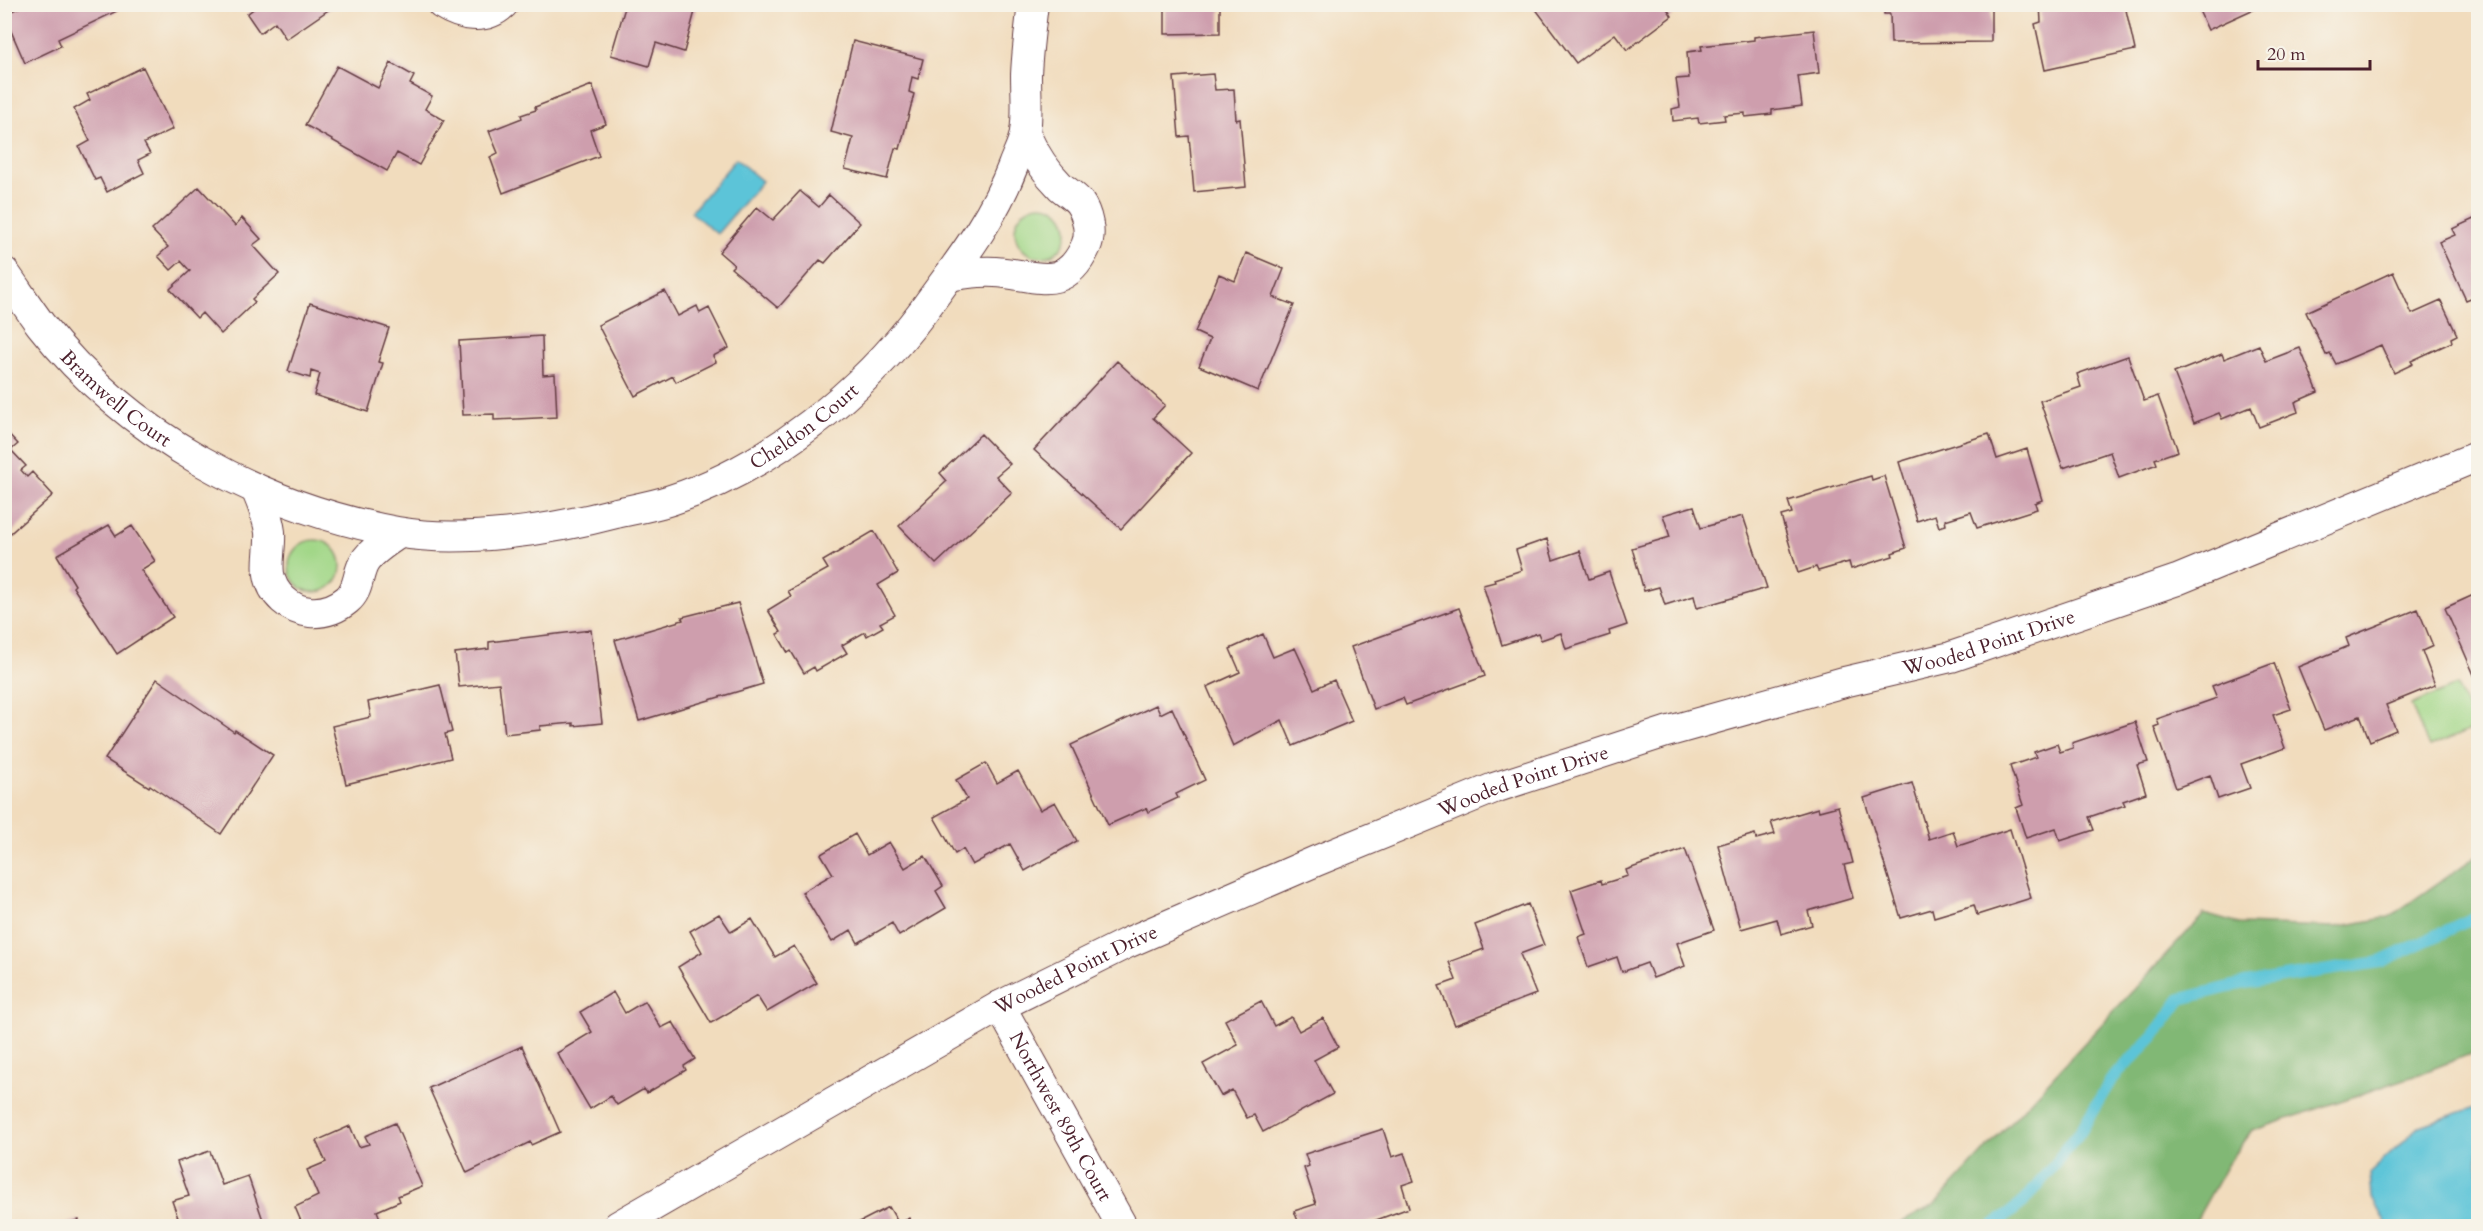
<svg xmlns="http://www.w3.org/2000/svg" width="2483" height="1231" font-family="Cardo,serif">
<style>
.green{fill:#a2d788;stroke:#767b5a;stroke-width:1.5}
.forest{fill:#81b874;stroke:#666c50;stroke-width:1.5}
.water{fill:#5cc4d8;stroke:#537282;stroke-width:1.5}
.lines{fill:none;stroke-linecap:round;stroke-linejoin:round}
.stream{stroke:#5cc4d8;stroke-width:12}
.building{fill:#ce9ead}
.minor-casing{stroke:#633b41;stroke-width:32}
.minor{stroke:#fff;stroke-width:30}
.labels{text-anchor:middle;stroke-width:4.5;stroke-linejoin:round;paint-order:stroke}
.street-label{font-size:20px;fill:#4a1f2b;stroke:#f7f3e8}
</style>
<rect width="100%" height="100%" fill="#f7f3e8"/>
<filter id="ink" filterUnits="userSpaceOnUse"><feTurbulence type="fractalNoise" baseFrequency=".0167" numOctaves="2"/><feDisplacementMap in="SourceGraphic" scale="12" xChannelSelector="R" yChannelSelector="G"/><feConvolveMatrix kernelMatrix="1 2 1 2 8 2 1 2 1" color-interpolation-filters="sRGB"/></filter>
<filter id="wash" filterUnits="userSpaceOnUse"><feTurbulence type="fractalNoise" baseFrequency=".008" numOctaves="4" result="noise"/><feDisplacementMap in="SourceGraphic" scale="24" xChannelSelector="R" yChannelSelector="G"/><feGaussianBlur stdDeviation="1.35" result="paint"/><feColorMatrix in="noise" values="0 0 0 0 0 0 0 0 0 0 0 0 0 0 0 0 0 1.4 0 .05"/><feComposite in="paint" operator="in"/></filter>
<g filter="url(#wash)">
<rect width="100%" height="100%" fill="#f1dcbd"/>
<path class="green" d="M1015 231a26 26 0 1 1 52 0a26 26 0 1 1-52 0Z
M289 566a26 26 0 1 1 52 0a26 26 0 1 1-52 0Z
M 2457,685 L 2475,728 L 2429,747 L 2411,705 Z"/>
<path class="forest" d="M 2478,855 L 2478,1051 L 2417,1075 L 2252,1131 L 2227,1165 L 2193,1226 L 1895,1226 L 1934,1205 L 2204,914 L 2239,924 L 2336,927 L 2389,917 Z"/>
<path class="water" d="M 736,159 L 762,181 L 717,234 L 691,212 Z
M 2478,1106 L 2478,1226 L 2387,1226 L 2372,1198 L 2370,1173 L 2420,1126 Z"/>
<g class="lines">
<path class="stream" d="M 1993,1226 L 2025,1201 L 2080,1132 L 2111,1080 L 2154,1036 L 2181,999 L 2245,983 L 2380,962 L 2478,916"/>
</g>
<g id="blocks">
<path class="building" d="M 26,4 L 114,4 L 117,11 L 58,39 L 61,46 L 25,63 L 4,15 Z
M 260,4 L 337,4 L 286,39 L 275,22 L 260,33 L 247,14 Z
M 626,4 L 697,4 L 684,52 L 656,43 L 649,66 L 611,55 Z
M 1165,4 L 1220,4 L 1220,33 L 1165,34 Z
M 1532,4 L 1664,4 L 1672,16 L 1627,50 L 1615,34 L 1576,63 Z
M 1884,4 L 1991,4 L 1991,42 L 1891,43 L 1890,14 L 1884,14 Z
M 2040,4 L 2145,4 L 2145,5 L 2126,10 L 2135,50 L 2045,70 L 2035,24 L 2041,22 Z
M 2196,4 L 2265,4 L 2208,30 Z
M 1814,30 L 1819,73 L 1798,76 L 1802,106 L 1772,110 L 1772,114 L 1745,117 L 1745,113 L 1724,115 L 1725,120 L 1699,123 L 1698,118 L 1673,121 L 1672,109 L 1680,107 L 1676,79 L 1689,78 L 1687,52 L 1702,50 L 1701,46 L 1754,40 L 1754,37 Z
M 853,41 L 923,59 L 918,79 L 912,77 L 909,92 L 914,94 L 900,149 L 895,148 L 887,179 L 845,169 L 853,138 L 831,132 Z
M 391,63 L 414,76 L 410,84 L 432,96 L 425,109 L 444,120 L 419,165 L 397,153 L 387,171 L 305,125 L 337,66 L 378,88 Z
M 143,67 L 173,129 L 144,143 L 150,154 L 138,160 L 144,173 L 107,192 L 100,178 L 95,180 L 79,147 L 90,141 L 74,109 L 90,100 L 87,94 Z
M 1213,74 L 1215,90 L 1234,89 L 1236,120 L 1240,119 L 1246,187 L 1194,192 L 1189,136 L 1179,137 L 1174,77 Z
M 592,85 L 606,124 L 590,130 L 599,156 L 503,193 L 490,157 L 498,153 L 489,131 L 522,118 L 521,115 L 536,110 L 535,107 Z
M 199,187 L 235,226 L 242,218 L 261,239 L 253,245 L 279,274 L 252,299 L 255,302 L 221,334 L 202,313 L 197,318 L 170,289 L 190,271 L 181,261 L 171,270 L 158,256 L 168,247 L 152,230 Z
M 800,191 L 819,207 L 829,195 L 860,223 L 825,263 L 820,260 L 778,308 L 731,268 L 734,265 L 719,252 L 757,207 L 773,220 Z
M 2478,217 L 2478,295 L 2466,300 L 2439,242 L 2455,235 L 2452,229 Z
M 1246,253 L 1284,269 L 1273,297 L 1294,305 L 1258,391 L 1199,366 L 1210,339 L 1195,332 L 1219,274 L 1235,281 Z
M 2393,272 L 2412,314 L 2441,301 L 2457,335 L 2451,338 L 2452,342 L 2411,361 L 2413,364 L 2394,373 L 2381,345 L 2336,364 L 2330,353 L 2326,355 L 2306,312 Z
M 665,291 L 678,316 L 697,306 L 700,313 L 709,308 L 729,348 L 713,356 L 716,362 L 676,382 L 673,376 L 635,396 L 598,325 Z
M 310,303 L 389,328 L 378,362 L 383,363 L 368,412 L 314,395 L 320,374 L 311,371 L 310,378 L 288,371 Z
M 542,336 L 543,375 L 555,374 L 557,417 L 494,420 L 494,414 L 463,415 L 459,341 Z
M 2259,345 L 2266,361 L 2300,348 L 2318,392 L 2295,402 L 2298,412 L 2259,427 L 2251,407 L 2222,419 L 2219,413 L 2194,423 L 2174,373 L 2222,354 L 2224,359 Z
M 2128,356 L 2144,401 L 2158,396 L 2178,451 L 2155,459 L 2157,464 L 2119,478 L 2110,452 L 2063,468 L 2040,401 L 2081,387 L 2077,374 Z
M 1117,361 L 1165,405 L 1153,418 L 1191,453 L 1121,529 L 1034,450 Z
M 4,429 L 18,444 L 11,450 L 26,466 L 21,470 L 27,477 L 32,472 L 53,495 L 4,539 Z
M 981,434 L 1010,464 L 996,476 L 1012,493 L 936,564 L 899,526 L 947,481 L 940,473 Z
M 1989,434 L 1997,459 L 2027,449 L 2042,500 L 2035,503 L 2037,509 L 1977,528 L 1971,512 L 1945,520 L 1946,525 L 1939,527 L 1935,515 L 1917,521 L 1899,462 Z
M 1871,476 L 1872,480 L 1884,476 L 1906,548 L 1892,553 L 1893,556 L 1851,569 L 1849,562 L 1818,571 L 1816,567 L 1798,573 L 1781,516 L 1792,513 L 1788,501 Z
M 1694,506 L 1701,528 L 1743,516 L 1767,588 L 1697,608 L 1694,596 L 1665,605 L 1659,587 L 1644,591 L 1632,548 L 1670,537 L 1663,515 Z
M 109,525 L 116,536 L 132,526 L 155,561 L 141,570 L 173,617 L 117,654 L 73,587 L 75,585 L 57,555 Z
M 874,531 L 898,573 L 878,585 L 895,615 L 880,623 L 883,627 L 867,636 L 865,632 L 842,645 L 847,653 L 816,671 L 814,667 L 804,673 L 791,651 L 788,653 L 777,634 L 781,632 L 768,610 L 791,596 L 788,591 L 828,569 L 823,561 Z
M 1547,539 L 1553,560 L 1580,551 L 1589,579 L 1609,572 L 1627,625 L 1609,631 L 1610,635 L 1566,649 L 1561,633 L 1541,640 L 1538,633 L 1502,645 L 1483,585 L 1495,582 L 1494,579 L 1522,570 L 1516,550 Z
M 2478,593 L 2478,684 L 2445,608 Z
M 738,603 L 763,684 L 639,721 L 615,640 L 683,620 L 682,617 Z
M 1459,608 L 1485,676 L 1406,705 L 1403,698 L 1374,709 L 1351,647 Z
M 2418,609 L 2433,646 L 2422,651 L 2435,685 L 2386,705 L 2396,730 L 2370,741 L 2360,716 L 2324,730 L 2298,667 L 2349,646 L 2346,638 Z
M 591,630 L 602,723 L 573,726 L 573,723 L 540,726 L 540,730 L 505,734 L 499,683 L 459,687 L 455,653 L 489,649 L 489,642 Z
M 1263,634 L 1273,657 L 1295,648 L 1314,689 L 1334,680 L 1352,721 L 1293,746 L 1282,720 L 1233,746 L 1207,687 L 1240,672 L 1230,649 Z
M 2274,663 L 2291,709 L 2273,715 L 2285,748 L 2241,764 L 2250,788 L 2218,799 L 2210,775 L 2176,788 L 2154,727 L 2159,725 L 2157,719 L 2217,698 L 2212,686 Z
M 157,679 L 234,732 L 235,730 L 273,755 L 221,834 L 150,785 L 149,787 L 105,759 Z
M 440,685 L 452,732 L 445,734 L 451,758 L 346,784 L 332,726 L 371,717 L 368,702 Z
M 1156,705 L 1160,714 L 1172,708 L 1205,780 L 1176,794 L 1178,798 L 1148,812 L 1146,808 L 1108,825 L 1071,745 Z
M 2135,722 L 2148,762 L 2137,765 L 2146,793 L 2123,801 L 2125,805 L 2089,817 L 2094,830 L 2060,841 L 2056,828 L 2026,838 L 2016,808 L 2023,805 L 2010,766 L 2036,757 L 2034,752 L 2057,744 L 2060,752 L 2073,748 L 2072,743 Z
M 986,763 L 997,783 L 1018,771 L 1040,810 L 1055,802 L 1077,841 L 1025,871 L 1010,844 L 972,865 L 963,849 L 955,854 L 934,817 L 967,799 L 956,780 Z
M 1912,783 L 1929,839 L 1953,831 L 1958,846 L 2010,829 L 2031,898 L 1977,915 L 1974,905 L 1934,917 L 1932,909 L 1901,918 L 1864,798 Z
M 1838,806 L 1853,863 L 1844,865 L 1853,898 L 1808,911 L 1812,925 L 1781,934 L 1777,919 L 1741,929 L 1718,845 L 1755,834 L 1756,839 L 1775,834 L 1771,822 L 1818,808 L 1819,811 Z
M 855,834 L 867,855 L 889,842 L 905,868 L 925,856 L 943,886 L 936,891 L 946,908 L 899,936 L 892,923 L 858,943 L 851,930 L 832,942 L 802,892 L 833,874 L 821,854 Z
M 1685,849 L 1714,930 L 1677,943 L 1685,966 L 1653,978 L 1647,963 L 1622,972 L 1617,957 L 1588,967 L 1578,937 L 1586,934 L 1571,890 L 1601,880 L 1602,884 L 1628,876 L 1626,870 Z
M 1528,904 L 1544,945 L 1520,954 L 1536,994 L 1455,1025 L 1439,986 L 1456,980 L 1449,962 L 1484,949 L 1475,925 Z
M 719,914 L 731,932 L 752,919 L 775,957 L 794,946 L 817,983 L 767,1012 L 757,996 L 711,1023 L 678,967 L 702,952 L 690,931 Z
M 613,992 L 625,1013 L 645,1001 L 661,1028 L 673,1022 L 695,1059 L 684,1066 L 686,1070 L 647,1093 L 644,1089 L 617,1105 L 611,1096 L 590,1109 L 557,1053 L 592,1032 L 580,1012 Z
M 1261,1001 L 1274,1026 L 1291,1017 L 1299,1031 L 1323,1018 L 1338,1047 L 1314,1060 L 1333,1094 L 1263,1132 L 1254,1115 L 1247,1118 L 1232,1090 L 1221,1096 L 1203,1064 L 1238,1045 L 1225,1020 Z
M 522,1046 L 560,1132 L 531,1145 L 530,1142 L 467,1173 L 429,1088 Z
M 395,1123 L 422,1186 L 398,1196 L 400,1201 L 377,1211 L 382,1223 L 375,1226 L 303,1226 L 295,1207 L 318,1196 L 307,1170 L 326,1162 L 316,1141 L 350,1126 L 359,1147 L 369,1144 L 365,1136 Z
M 1383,1129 L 1392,1157 L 1404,1153 L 1414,1181 L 1402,1185 L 1409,1208 L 1360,1226 L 1300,1226 L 1294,1211 L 1316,1204 L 1304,1168 L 1309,1166 L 1305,1154 Z
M 210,1151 L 222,1185 L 248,1176 L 265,1226 L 181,1226 L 172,1201 L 189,1196 L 177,1162 Z
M 889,1207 L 899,1224 L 909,1218 L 914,1226 L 852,1226 Z
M 79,1220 L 81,1226 L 58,1226 Z"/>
</g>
</g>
<g filter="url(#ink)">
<use href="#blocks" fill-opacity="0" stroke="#633b41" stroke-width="1.5"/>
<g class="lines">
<defs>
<g id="minor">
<path d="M 442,4 C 461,16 485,21 503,4"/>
<path id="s1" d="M 4,272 C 17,290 28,308 41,325 C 127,435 261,507 397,532 C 462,544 552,530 616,513 C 634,509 653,506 671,500 C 769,468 863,392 924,310 C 958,263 992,221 1013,166 C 1017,155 1024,143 1025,132 C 1028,114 1026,94 1026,75 C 1027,52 1030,28 1033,4"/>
<path d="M 949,276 C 965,273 980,271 995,272 C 1035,274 1064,295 1086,246 C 1092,233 1087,213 1079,202 C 1074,196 1067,192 1061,187 C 1045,171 1034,154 1025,134"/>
<path d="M 256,489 C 262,503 268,517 270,532 C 271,546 267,561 269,574 C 272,594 290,610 310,612 C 324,613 336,609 347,600 C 358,591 357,579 362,567 C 367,553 388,541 399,533"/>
<path id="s2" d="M 1000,1006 L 1122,1226"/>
<path id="s3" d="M 618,1226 L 1000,1006 L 1127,943 L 1316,861 L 1494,788 L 1666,732 L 1844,682 L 1951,657 L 2177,580 L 2478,456"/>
</g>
</defs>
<use href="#minor" class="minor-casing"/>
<use href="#minor" class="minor"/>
</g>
</g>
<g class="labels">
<g class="street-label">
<text dy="7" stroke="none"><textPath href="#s1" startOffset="170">Bramwell Court</textPath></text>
<text dy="7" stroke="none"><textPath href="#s1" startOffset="916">Cheldon Court</textPath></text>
<text dy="7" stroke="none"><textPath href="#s3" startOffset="1497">Wooded Point Drive</textPath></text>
<text dy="7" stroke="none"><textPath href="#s3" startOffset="1011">Wooded Point Drive</textPath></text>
<text dy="7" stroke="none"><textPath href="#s3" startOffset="525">Wooded Point Drive</textPath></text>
<text dy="7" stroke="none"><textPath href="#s2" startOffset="126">Northwest 89th Court</textPath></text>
</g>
</g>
<rect width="2483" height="1231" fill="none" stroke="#f7f3e8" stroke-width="24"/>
<path d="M2258 60v9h112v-9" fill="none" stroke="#4a1f2b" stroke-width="3"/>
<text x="2267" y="60" font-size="18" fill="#4a1f2b" stroke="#f7f3e8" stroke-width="4.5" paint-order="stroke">20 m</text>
</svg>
